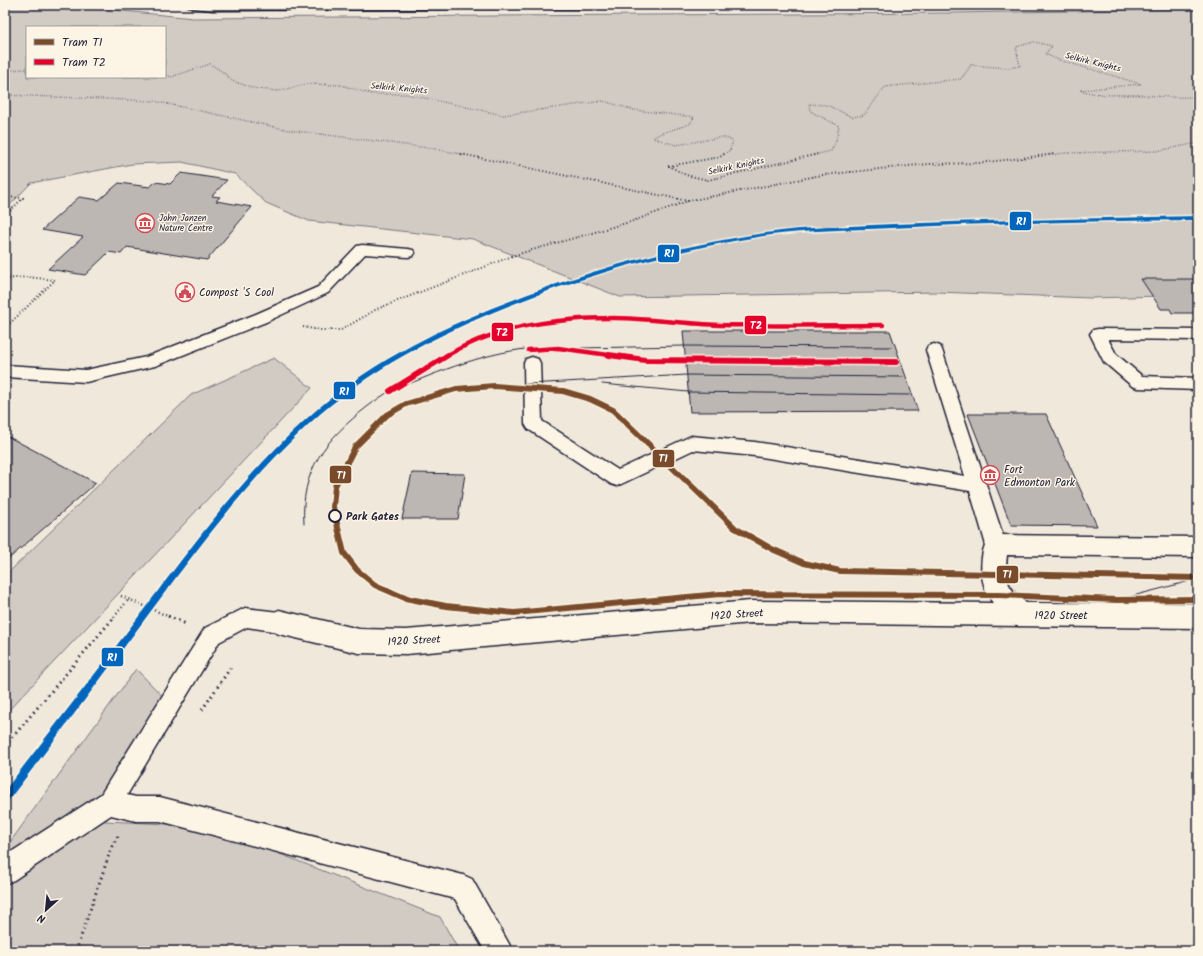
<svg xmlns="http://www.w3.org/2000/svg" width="1203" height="956" font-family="Kalam,sans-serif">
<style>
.green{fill:#d1cbc3;stroke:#7a767f;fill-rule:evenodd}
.building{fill:#bcb7b3;stroke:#22223b}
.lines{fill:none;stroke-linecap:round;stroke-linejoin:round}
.lane-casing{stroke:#22223b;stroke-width:3}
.street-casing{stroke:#22223b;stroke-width:3}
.path-far3{stroke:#22223b;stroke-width:1.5;stroke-dasharray:0.5 2;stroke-linecap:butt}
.path-far2{stroke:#22223b;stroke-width:2;stroke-dasharray:1 2.5;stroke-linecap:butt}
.path-far1{stroke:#22223b;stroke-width:2.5;stroke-dasharray:1 3;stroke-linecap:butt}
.path{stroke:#22223b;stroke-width:3;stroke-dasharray:1.5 4;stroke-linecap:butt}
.lane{fill:#fcf5e5;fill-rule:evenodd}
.street{fill:#fcf5e5;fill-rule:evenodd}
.tram{stroke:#22223b;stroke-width:1}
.rail-1-casing{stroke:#fcf5e5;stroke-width:3}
.rail-1{fill:#0065bd;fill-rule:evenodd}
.tram-1-casing{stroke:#fcf5e5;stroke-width:9}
.tram-2-far1-casing{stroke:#fcf5e5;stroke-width:7}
.tram-2-casing{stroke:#fcf5e5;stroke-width:9}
.tram-1{stroke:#7a4b2a;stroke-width:6}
.tram-2-far1{stroke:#e4002b;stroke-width:4.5}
.tram-2{stroke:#e4002b;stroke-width:6}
.stop-dot{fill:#fcf5e5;stroke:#22223b;stroke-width:2}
.labels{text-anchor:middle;stroke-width:3;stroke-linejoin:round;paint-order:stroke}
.far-street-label{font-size:9px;fill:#22223b;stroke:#fcf5e5}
.far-poi-label{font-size:9px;fill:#22223b;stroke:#fcf5e5;text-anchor:start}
.poi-label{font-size:11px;fill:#22223b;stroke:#fcf5e5;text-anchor:start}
.stop-label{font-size:11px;font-weight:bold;fill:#22223b;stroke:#fcf5e5;text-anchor:start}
.street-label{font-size:11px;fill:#22223b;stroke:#fcf5e5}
.line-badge{stroke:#fcf5e5;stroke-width:1.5}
.badge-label{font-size:11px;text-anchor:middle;font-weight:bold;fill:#fff}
</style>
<rect width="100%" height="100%" fill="#efe8db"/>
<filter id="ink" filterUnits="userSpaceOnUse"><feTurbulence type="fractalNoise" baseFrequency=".025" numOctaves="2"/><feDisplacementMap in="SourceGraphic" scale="8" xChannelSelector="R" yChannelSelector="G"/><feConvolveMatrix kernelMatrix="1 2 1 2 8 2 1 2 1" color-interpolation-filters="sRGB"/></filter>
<g filter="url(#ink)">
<path class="green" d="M 5,5 L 63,5 L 193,18 L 949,13 L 1198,9 L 1198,295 L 1091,298 L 937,292 L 620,297 L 473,239 L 309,221 L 266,203 L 235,174 L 182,162 L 132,164 L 31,183 L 5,210 ZM 27,27 L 165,27 L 165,77 L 27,77 Z
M 274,358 L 312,388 L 5,714 L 5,576 L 191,395 Z
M 136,669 L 173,707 L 105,821 L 209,826 L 440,917 L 459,951 L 5,951 L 5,849 Z"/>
<path class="building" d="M 181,173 L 227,180 L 212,196 L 220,197 L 216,201 L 252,207 L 207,260 L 127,247 L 121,254 L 109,252 L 85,275 L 48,269 L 83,237 L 42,230 L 79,197 L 99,200 L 119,183 L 150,187 L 155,182 L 170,184 Z
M 1141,279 L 1198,279 L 1198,313 L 1172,313 L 1170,309 L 1161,309 Z
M 683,331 L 890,331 L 918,411 L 690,412 Z
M 968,414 L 1046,414 L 1097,526 L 1011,525 Z
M 5,435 L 96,483 L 5,562 Z
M 412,473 L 465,474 L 458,519 L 402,519 Z"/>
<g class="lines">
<defs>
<path id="lane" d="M 362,245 L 408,249 L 413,250 L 415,253 L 413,256 L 408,257 L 365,254 L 328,293 L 266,322 L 155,366 L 86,382 L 5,377 L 5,365 L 86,370 L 146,357 L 256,314 L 318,287 L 357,246 Z
M 1098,329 L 1198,330 L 1198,340 L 1108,339 L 1116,354 L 1142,376 L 1198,378 L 1198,390 L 1138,388 L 1132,386 L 1104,362 L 1090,334 L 1093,330 Z
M 934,344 L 940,346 L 942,350 L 1006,545 L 1003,551 L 996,553 L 989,551 L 986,545 L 970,491 L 755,456 L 693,450 L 617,486 L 611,484 L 528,429 L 525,424 L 524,363 L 526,359 L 532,357 L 538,359 L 540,363 L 542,421 L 618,470 L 691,436 L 755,442 L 965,476 L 926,350 L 928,346 Z
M 245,608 L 279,612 L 286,615 L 289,622 L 286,629 L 279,632 L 247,627 L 219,642 L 127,795 L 136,797 L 160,797 L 463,875 L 472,879 L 513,951 L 485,951 L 455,899 L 160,821 L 136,821 L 111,815 L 14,880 L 5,884 L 5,856 L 101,794 L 205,628 Z"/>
<path id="street" d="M 187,5 L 640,5 L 634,8 L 213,10 L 193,8 Z
M 996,535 L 1198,537 L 1198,557 L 1007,555 C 1004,581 1007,587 1026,603 L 1198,604 L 1198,628 L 751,623 L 406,654 L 359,653 L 279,634 L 270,630 L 266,622 L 270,614 L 279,610 L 359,629 L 406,630 L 751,601 L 993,603 C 979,585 978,557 988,538 Z"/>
</defs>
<use href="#lane" class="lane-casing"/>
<use href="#street" class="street-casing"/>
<path class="path-far3" d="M 5,70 L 27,69
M 165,74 L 171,77 L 210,64 L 223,72 L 232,81 L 257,89 L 278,91 L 308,84 L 341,85 L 371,94 L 406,94 L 503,115 L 603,101 L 634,110 L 694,117 L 690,124 L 659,134 L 653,138 L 676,145 L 723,137 L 733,141 L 730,150 L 723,155
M 5,95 L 154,101 L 289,130 L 436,149 L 466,155
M 814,155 L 831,151 L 836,141 L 839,126 L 810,111 L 809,104 L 827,105 L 852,117 L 864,115 L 885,87 L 961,79 L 971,65 L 1008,68 L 1020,66 L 1016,47 L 1034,42 L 1052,46 L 1045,54 L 1056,59 L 1141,84 L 1080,90 C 1101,97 1120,94 1142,95 C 1161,96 1179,99 1198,96
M 1048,155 L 1066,153 L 1157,151 L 1198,143"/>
<path class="path-far2" d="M 461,154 L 688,201
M 724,154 L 720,157 L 669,166 L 686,175 L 708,180 L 818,154
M 5,197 L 23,198 L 5,216
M 5,279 L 28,277 L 55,280 L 5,328
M 303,327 L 320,330 L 341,330 L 377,309 L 515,255 L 633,221 L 688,201 L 822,175 L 928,164 L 979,163 L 1056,154"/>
<path class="path-far1" d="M 121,596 L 170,617
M 114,617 L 129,599"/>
<path class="path" d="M 168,616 L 186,624
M 202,710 L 231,667
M 5,746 L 115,616
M 76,951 L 112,846 L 118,836"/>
<use href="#lane" class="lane"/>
<use href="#street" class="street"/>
<path class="tram" d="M 581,348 L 684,346 L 891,347
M 411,383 C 458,364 508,345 559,348 C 589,350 617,359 647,360 L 896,362
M 602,384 L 688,392 L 910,395
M 494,386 L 687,375 L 903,377
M 304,524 C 300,470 326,439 367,407 C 381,396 396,387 412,377 C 428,367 444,355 461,347 C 502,327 552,319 597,318 C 633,317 670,324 706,325 C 765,327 824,325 883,325
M 1117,600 L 1198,579"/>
<defs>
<path id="rail-1" d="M 1198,216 L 1198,220 C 1096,221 994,223 892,228 C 850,230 807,230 764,236 C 678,249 592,273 511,305 C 438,334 368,370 310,423 C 247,481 196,551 145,619 C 100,680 54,741 8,801 L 5,803 L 5,790 C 50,732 95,674 139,616 C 190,548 241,479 304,421 C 362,368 432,331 505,303 C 588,270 676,246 765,233 C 807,227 850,226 893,224 C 994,220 1096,218 1198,216 Z"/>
</defs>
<use href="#rail-1" class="rail-1-casing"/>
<use href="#rail-1" class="rail-1"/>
<defs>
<path id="tram-1" d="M 1198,578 L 840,571 L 804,563 L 772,549 L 735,528 L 613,410 L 590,399 L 563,391 L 494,386 L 456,389 L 406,404 L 387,415 L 355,447 L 335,486 L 333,507 L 344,553 L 357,570 L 375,585 L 405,598 L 446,606 L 514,613 L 720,594 L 1000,595 L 1117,600 L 1198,599"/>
<path id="tram-2-far1" d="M 528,350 L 558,348 L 616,356
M 446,356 C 495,326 557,318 613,318 C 648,318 684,324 719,325 C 774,326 828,325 883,325"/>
<path id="tram-2" d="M 609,355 L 645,360 L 896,362
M 390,391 L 448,355"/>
</defs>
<use href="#tram-1" class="tram-1-casing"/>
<use href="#tram-2-far1" class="tram-2-far1-casing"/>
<use href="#tram-2" class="tram-2-casing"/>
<use href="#tram-1" class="tram-1"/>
<use href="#tram-2-far1" class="tram-2-far1"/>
<use href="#tram-2" class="tram-2"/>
</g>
</g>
<defs>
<symbol id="museum-ring" viewBox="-11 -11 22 22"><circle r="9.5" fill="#fcf5e5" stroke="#d1495b" stroke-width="1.5"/><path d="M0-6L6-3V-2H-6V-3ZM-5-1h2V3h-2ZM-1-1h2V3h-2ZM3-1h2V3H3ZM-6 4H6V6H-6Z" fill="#d1495b"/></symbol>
<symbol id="civic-ring" viewBox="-11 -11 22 22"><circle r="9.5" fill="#fcf5e5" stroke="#d1495b" stroke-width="1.5"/><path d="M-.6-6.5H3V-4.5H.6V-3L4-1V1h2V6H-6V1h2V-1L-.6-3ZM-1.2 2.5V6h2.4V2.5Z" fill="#d1495b"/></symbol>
</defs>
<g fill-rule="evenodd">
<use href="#museum-ring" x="134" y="212" width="22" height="22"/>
<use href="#civic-ring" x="174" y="281" width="22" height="22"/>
<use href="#museum-ring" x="979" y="464" width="22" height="22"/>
</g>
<circle class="stop-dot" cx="335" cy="516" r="6"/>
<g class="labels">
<g class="far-street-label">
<text transform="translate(1093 62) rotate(14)" y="3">Selkirk Knights</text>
<text transform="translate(399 88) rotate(5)" y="3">Selkirk Knights</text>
<text transform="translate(736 166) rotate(-12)" y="3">Selkirk Knights</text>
</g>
<g class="far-poi-label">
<text x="159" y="221">John Janzen<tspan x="159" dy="10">Nature Centre</tspan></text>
</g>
<g class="poi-label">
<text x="199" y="296">Compost 'S Cool</text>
<text x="1004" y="473">Fort<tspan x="1004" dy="13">Edmonton Park</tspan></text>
</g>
<g class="stop-label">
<text x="346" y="520">Park Gates</text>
</g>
<g class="street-label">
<text transform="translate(737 614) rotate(-4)" y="4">1920 Street</text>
<text x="1061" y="619">1920 Street</text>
<text transform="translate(414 640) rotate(-3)" y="4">1920 Street</text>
</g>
</g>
<g class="line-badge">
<rect x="1009" y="211" width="23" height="20" rx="4" fill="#0065bd"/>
<rect x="657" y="244" width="23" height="19" rx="4" fill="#0065bd"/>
<rect x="744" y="315" width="23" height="20" rx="4" fill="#e4002b"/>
<rect x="491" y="322" width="23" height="20" rx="4" fill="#e4002b"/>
<rect x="333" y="381" width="23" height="19" rx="4" fill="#0065bd"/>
<rect x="652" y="449" width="23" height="19" rx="4" fill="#7a4b2a"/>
<rect x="329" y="465" width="23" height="19" rx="4" fill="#7a4b2a"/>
<rect x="996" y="565" width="23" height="19" rx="4" fill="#7a4b2a"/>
<rect x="101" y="647" width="23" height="20" rx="4" fill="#0065bd"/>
</g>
<g class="badge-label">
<text x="1021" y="225">R1</text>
<text x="669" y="257">R1</text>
<text x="756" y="329">T2</text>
<text x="502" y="336">T2</text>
<text x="344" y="395">R1</text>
<text x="663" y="462">T1</text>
<text x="341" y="479">T1</text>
<text x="1007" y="578">T1</text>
<text x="112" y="661">R1</text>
</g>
<rect width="1203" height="956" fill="none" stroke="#fcf5e5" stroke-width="20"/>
<rect x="10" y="10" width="1183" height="936" fill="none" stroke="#22223b" stroke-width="1.5" filter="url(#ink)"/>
<rect x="26" y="26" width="140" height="52" fill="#fcf5e5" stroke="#a5a1a1"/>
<rect x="34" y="39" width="20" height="6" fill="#7a4b2a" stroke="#a5a1a1"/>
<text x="62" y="46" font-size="12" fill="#22223b">Tram T1</text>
<rect x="34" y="59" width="20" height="6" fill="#e4002b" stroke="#a5a1a1"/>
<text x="62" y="66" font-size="12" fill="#22223b">Tram T2</text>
<g transform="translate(46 910) rotate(207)" stroke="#fcf5e5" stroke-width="3" paint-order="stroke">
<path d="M0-3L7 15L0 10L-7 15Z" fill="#22223b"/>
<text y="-6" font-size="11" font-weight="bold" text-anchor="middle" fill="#22223b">N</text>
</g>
</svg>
